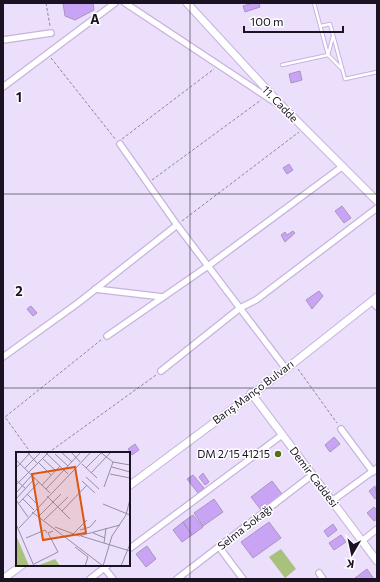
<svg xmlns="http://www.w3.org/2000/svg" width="380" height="582" font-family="Commissioner,sans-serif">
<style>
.green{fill:#a8c27e}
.building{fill:#caa4f4;stroke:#a895c0}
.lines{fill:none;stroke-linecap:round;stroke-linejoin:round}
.service-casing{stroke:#c7b3df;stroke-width:4.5}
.minor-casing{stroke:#c7b3df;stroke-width:8}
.tertiary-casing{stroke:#c7b3df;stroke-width:9}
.path{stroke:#8f859b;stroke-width:1;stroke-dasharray:3 2;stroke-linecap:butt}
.service{stroke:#fff;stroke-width:2.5}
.minor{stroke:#fff;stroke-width:5.5}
.tertiary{stroke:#fff;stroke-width:7}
.grid{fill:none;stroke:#1b1323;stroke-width:1;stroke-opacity:0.55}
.poi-dot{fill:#566f21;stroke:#fff;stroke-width:1.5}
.labels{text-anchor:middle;stroke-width:3;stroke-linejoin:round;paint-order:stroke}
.street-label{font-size:11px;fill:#1b1323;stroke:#fff}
.poi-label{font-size:11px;fill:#1b1323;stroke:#fff;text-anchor:end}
.inset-road{fill:none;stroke:#988da5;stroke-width:1}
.view{fill:#de560d;fill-opacity:0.15;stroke:#de560d;stroke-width:2}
.inset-edge{fill:none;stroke:#1b1323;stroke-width:2}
.grid-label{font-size:13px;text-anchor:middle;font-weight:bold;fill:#1b1323;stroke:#fff;stroke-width:3;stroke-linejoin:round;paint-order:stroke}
</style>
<rect width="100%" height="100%" fill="#ebdffb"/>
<path class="green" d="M 281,549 L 296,569 L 285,578 L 269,557 Z"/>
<path class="building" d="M 63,3 L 93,3 L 94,10 L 75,20 L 65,16 Z
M 253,3 L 259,3 L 260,7 L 245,12 L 243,6 Z
M 300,71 L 302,80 L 291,83 L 289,74 Z
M 289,164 L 293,170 L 287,174 L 283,168 Z
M 342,206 L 351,218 L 344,223 L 335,211 Z
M 293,231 L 295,233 L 285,242 L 281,235 L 285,232 L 287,235 Z
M 319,291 L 323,296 L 312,309 L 306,300 Z
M 31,306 L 37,313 L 33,316 L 27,309 Z
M 334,437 L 340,444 L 330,452 L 325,445 Z
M 135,444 L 139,450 L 132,455 L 128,449 Z
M 203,473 L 209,482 L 205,485 L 199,477 Z
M 193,475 L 204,488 L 198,493 L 187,479 Z
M 272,481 L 282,494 L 261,510 L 251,497 Z
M 375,486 L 377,497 L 375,499 L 369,491 Z
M 214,499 L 223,512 L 203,526 L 194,513 Z
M 374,507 L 377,510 L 377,519 L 374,521 L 367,513 Z
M 193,515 L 203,527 L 192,535 L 183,522 Z
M 183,522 L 192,535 L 182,542 L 173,530 Z
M 269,522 L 281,538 L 253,558 L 241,542 Z
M 333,524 L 337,530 L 328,537 L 324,531 Z
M 341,535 L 346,542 L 334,550 L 329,543 Z
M 147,546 L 156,559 L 146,567 L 136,554 Z
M 367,569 L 374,579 L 355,579 L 355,578 Z"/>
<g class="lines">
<defs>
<path id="service" d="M 321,26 L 330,24 L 345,79 L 377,72
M 333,36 L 328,55 L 341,68
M 282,65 L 328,55 L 314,3"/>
<path id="minor" d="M 125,3 L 276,103
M 3,40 L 51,33
M 3,87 L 115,3
M 120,144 L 177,225 L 286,369
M 95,289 L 163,297
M 372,301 L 377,307
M 107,336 L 208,266 L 343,166
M 3,357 L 78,303 L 177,225
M 161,371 L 240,308 L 256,300 L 377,208
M 341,429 L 373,472
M 332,501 L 377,468
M 362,541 L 377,529
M 219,547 L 243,579
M 129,549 L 282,435
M 102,565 L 113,579
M 319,573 L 323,579
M 90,579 L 108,565
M 177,579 L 312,475"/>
<path id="tertiary" d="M 187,3 L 282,106 L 377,201
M 251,393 L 377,561
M 129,486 L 286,369 L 377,297
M 3,579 L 22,565"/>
</defs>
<use href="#service" class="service-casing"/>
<use href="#minor" class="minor-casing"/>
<use href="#tertiary" class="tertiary-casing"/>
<path class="path" d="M 46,3 L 50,26
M 51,58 L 116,140
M 122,139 L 214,69
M 152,180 L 261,100
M 182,221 L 299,132
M 298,369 L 337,423
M 31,453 L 5,417 L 101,340
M 48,453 L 156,375"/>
<use href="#service" class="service"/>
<use href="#minor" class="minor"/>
<use href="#tertiary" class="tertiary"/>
</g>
<path class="grid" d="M 190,3 L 190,579M 3,194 L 377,194M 3,388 L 377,388"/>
<circle class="poi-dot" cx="278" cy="454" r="4"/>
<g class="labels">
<g class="street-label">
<text transform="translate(280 104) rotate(46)" y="4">11. Cadde</text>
<text transform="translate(253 392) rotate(-37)" y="4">Barış Manço Bulvarı</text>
<text transform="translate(314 477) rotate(53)" y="4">Demir Caddesi</text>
<text transform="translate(245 527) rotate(-38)" y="4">Selma Sokağı</text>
</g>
<g class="poi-label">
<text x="270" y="458">DM 2/15 41215</text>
</g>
</g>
<g transform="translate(16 452)">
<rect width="114" height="114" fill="#ebdffb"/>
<path d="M 0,83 L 13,114 L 0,114 ZM 39,107 L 44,114 L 21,114 Z" fill="#a8c27e"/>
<path class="inset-road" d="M 11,0 L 21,11M 29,0 L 52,22M 45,0 L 56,10M 55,0 L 64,10M 84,0 L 97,10 L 114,13M 39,2 L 52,14M 26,6 L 39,18M 0,8 L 34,41M 22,10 L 35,23M 66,12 L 81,26M 96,15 L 114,20M 0,16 L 15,0M 9,16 L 25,0M 70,16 L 85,1M 75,21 L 95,0M 94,22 L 114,26M 70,25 L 83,37M 0,28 L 10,37M 66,29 L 79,41M 0,33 L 33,0M 26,33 L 44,14M 88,35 L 97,10M 30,37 L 65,0M 0,41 L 16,23M 11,42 L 22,53M 31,44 L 54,67M 0,47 L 19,26M 7,47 L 18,58M 0,48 L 12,65M 3,51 L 23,30M 87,52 L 114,63M 46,59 L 71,33M 16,60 L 87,114M 23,64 L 45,42M 28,68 L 52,45M 0,72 L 18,114M 39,75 L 63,84 L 104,73M 3,76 L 75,0M 64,78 L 74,75 L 80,68M 77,81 L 89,86M 56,83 L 71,68M 65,84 L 114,99M 10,86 L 29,78 L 31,81M 88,91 L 90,76M 59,95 L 72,105 L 69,114M 18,112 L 42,100 L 32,81 L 37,79M 87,114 L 96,84 L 110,63 L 114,47M 105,114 L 114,92"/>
<path class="view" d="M 59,15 L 70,81 L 27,88 L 16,22 Z"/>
<rect width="114" height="114" class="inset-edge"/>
</g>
<g class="grid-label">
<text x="95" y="24">A</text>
<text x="19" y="102">1</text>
<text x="19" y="296">2</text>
</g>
<rect width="380" height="582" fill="none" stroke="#1b1323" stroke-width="8"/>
<g transform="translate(352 554) rotate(189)" stroke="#ffffff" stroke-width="3" paint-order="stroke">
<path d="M0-3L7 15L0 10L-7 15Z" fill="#1b1323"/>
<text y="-6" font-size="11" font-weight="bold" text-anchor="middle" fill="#1b1323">K</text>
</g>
<path d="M244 26v6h99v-6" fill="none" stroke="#1b1323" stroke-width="2"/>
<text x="250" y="26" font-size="12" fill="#1b1323" stroke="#ffffff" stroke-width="3" paint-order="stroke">100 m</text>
</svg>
